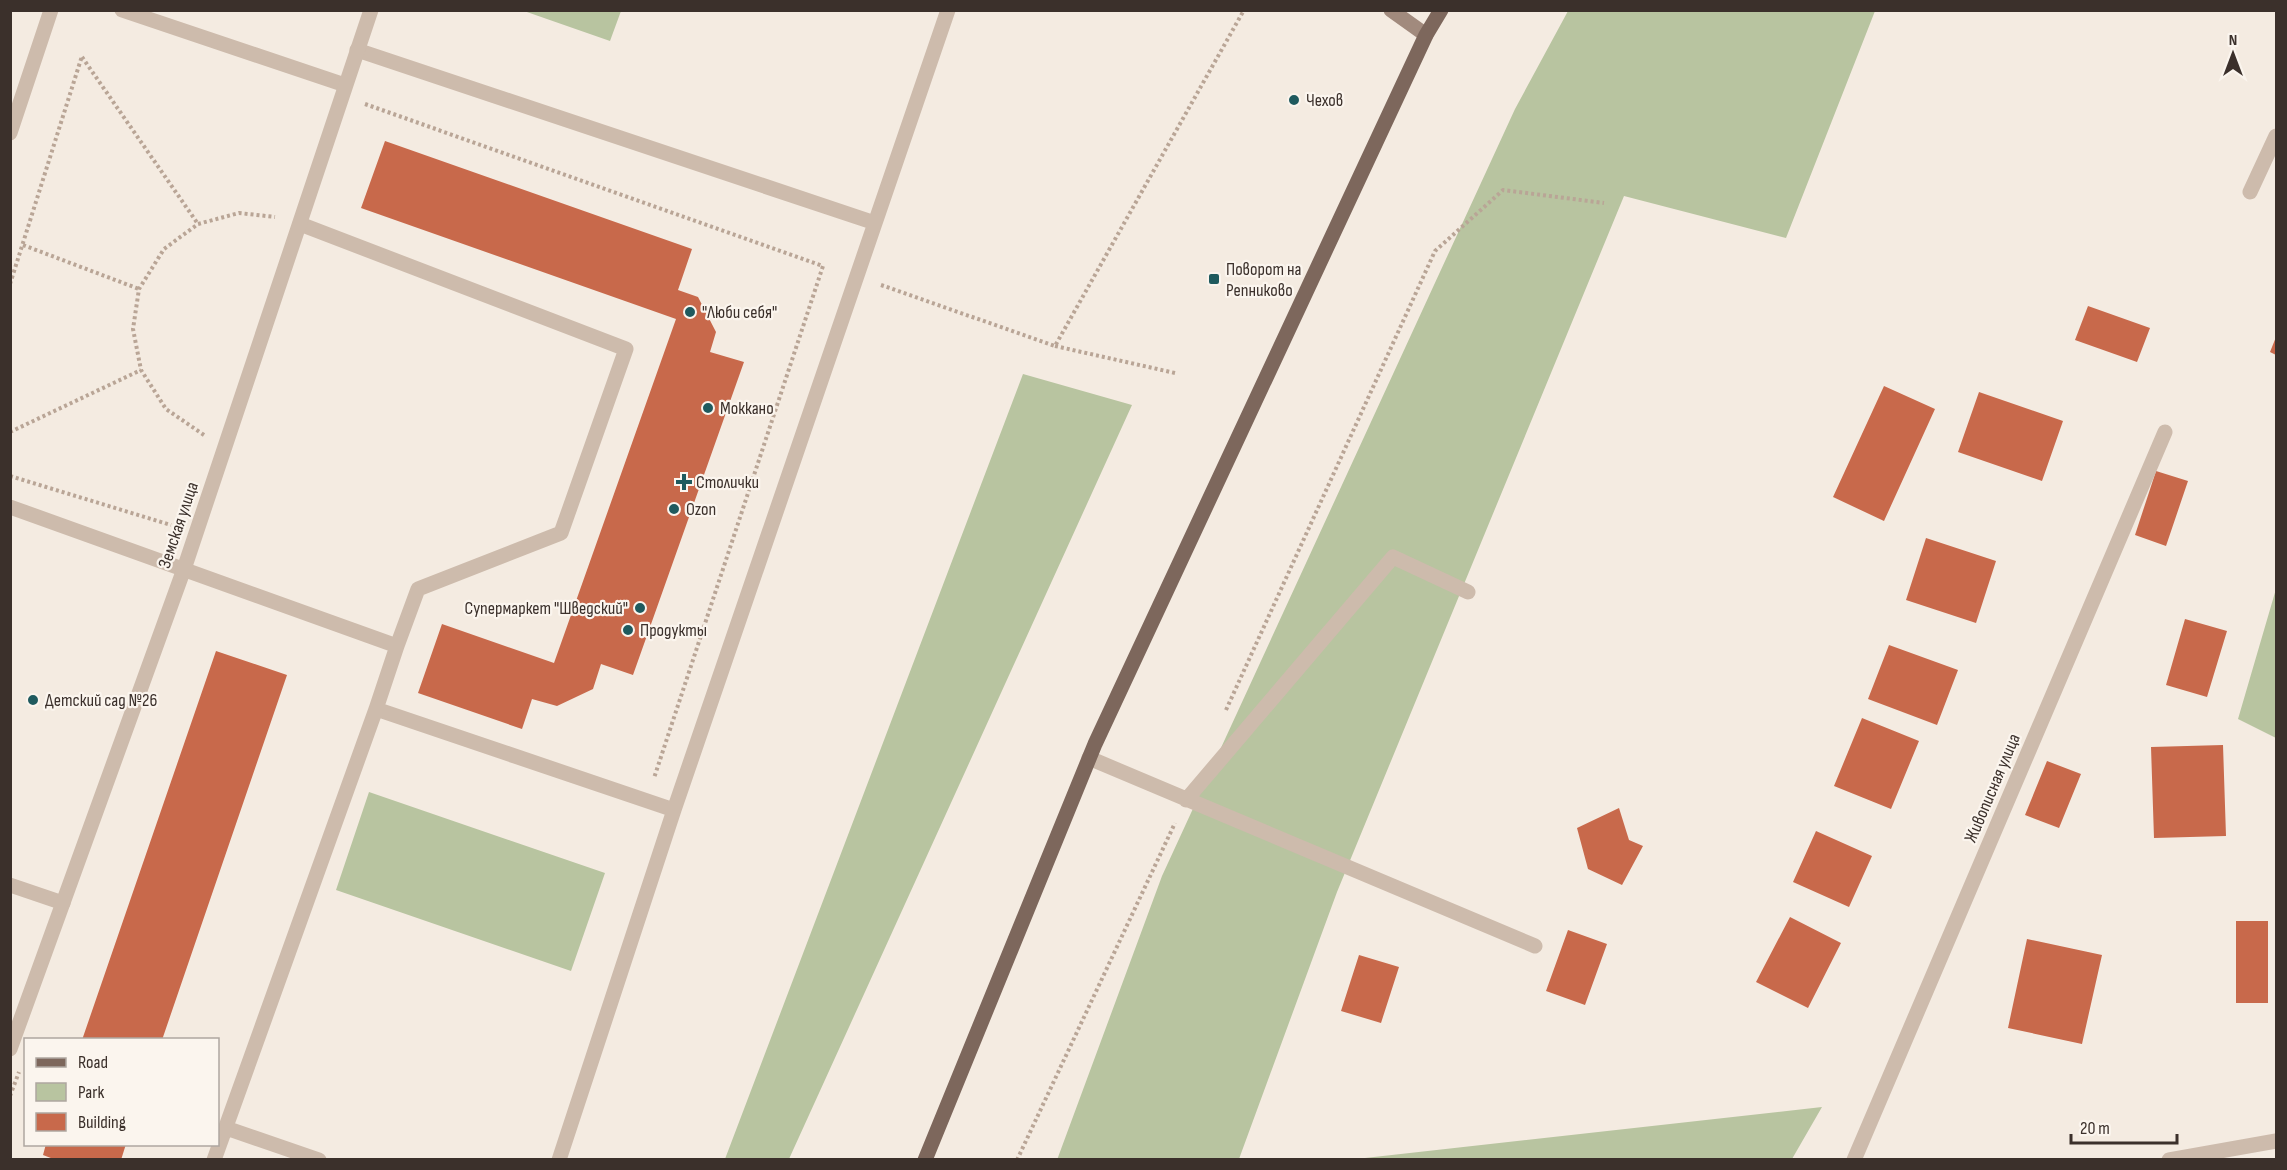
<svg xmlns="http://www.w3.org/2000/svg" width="2287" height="1170" font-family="'Sofia Sans Condensed',sans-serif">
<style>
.green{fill:#b8c4a0}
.building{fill:#c8694b}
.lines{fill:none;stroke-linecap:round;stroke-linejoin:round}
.path{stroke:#b9a596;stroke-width:4;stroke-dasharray:3 3;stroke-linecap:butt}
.lane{stroke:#cdbbac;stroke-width:15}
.street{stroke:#cdbbac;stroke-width:15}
.secondary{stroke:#a18a7d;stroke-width:15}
.primary{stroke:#7d675c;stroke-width:15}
.poi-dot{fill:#1f5a5e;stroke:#fbf5ee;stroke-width:2}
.labels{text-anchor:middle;stroke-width:4.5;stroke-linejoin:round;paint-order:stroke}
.poi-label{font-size:18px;fill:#3b302b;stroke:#fbf5ee;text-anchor:start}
.street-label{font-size:18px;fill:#3b302b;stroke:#fbf5ee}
</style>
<rect width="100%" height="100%" fill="#f4ebe1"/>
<path class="green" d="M 524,11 L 621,11 L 610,41 Z
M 1568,11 L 1875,11 L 1786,238 L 1624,196 L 1337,892 L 1239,1159 L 1057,1160 L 1162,876 L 1515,109 Z
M 1023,374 L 1132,405 L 789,1159 L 725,1159 Z
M 2276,589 L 2276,738 L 2238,719 Z
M 369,792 L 605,873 L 571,971 L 336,890 Z
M 1822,1107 L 1792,1159 L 1356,1159 Z"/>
<path class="building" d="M 385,141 L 692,249 L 678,290 L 698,297 L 716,332 L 710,352 L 744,362 L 633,675 L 601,664 L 593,689 L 557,706 L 532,699 L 522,729 L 418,693 L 442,624 L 554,663 L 676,319 L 361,208 Z
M 2088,306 L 2150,328 L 2137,362 L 2075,340 Z
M 2276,337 L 2276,355 L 2270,352 Z
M 1884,386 L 1935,409 L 1884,521 L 1833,497 Z
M 1979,392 L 2063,421 L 2042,481 L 1958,452 Z
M 2156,471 L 2188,481 L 2166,546 L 2135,535 Z
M 1926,538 L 1996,561 L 1976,623 L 1906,600 Z
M 2185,619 L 2227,631 L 2207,697 L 2166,685 Z
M 1889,645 L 1958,670 L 1937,725 L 1868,699 Z
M 216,651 L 287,675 L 162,1040 L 82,1040 Z
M 1862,718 L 1919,741 L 1891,809 L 1834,786 Z
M 2223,745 L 2226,836 L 2154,838 L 2151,747 Z
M 2047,761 L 2081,774 L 2059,828 L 2025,815 Z
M 1619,808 L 1629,840 L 1643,846 L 1622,885 L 1588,869 L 1577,828 Z
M 1816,831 L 1872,856 L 1849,907 L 1793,882 Z
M 1790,917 L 1841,943 L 1808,1008 L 1756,982 Z
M 2236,921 L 2268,921 L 2268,1003 L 2236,1003 Z
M 1568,930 L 1607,944 L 1585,1005 L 1546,991 Z
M 2027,939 L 2102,955 L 2082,1044 L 2008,1028 Z
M 1359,955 L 1399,967 L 1381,1023 L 1341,1011 Z
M 46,1144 L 126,1144 L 121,1160 L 56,1160 L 43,1155 Z"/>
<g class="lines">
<path class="path" d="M 82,57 L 198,224
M 365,104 L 823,266 L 654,778
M 23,245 L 139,289
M 10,284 L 82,56
M 881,285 L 1055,346 L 1244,10
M 1055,346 L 1175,373
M 10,432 L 141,370
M 204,435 L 166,409 L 141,370 L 133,329 L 139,289 L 164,249 L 198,224 L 239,213 L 275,217
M 10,476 L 171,525
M 1226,710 L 1435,251 L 1503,190 L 1604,203
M 10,1096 L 19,1072
M 1017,1160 L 1175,823"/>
<path class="lane" d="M 122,10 L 345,85
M 357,50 L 875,223
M 10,133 L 51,10
M 2250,192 L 2276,136
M 10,507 L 397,646 L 418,589 L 561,533 L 626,349 L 300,224
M 376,709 L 674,810
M 1089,758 L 1535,946
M 1186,800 L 1393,557 L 1468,592
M 10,885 L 63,903
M 226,1128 L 319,1160
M 214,1160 L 376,709 L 397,646
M 559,1160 L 674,810 L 948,10
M 1854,1160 L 2165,432"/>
<path class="street" d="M 10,1049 L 184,569 L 371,10
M 2169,1160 L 2276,1141"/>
<path class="secondary" d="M 1391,10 L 1426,35"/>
<path class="primary" d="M 925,1160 L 1095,744 L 1426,35 L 1441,10"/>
</g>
<g class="poi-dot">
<circle cx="1294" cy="100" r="6"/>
<rect x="1208" y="273" width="12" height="12" rx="3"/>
<circle cx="690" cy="312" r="6"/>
<circle cx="708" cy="408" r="6"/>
<path d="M681 473h6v6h6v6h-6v6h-6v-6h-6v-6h6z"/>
<circle cx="674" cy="509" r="6"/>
<circle cx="640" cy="608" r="6"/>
<circle cx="628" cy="630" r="6"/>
<circle cx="33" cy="700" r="6"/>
</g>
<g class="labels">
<g class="poi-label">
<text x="1306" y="106">Чехов</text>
<text x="1226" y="275">Поворот на<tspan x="1226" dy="21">Репниково</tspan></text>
<text x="702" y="318">"Люби себя"</text>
<text x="720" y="414">Моккано</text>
<text x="696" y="488">Столички</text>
<text x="686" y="515">Ozon</text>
<text x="628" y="614" text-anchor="end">Супермаркет "Шведский"</text>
<text x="640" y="636">Продукты</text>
<text x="45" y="706">Детский сад №26</text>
</g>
<g class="street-label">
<text transform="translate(178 525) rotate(-71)" y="6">Земская улица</text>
<text transform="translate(1992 788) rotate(-67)" y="6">Живописная улица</text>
</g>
</g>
<rect width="2287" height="1170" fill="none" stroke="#3b302b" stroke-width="24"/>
<rect x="24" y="1038" width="195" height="108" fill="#fbf5ee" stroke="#aea6a0" stroke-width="1.5"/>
<rect x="36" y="1058" width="30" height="9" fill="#7d675c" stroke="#aea6a0" stroke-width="1.5"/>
<text x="78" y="1068" font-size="18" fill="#3b302b">Road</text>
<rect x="36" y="1083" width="30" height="18" fill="#b8c4a0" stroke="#aea6a0" stroke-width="1.5"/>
<text x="78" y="1098" font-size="18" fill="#3b302b">Park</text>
<rect x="36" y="1113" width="30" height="18" fill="#c8694b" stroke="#aea6a0" stroke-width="1.5"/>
<text x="78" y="1128" font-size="18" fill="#3b302b">Building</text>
<g transform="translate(2233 54)" stroke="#fbf5ee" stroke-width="4.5" paint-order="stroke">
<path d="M0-4.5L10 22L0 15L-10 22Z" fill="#3b302b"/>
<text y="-9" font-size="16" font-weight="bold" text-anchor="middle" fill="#3b302b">N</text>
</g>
<path d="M2071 1134v9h106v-9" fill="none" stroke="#3b302b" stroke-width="3"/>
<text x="2080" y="1134" font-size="18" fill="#3b302b" stroke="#fbf5ee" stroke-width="4.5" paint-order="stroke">20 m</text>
</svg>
